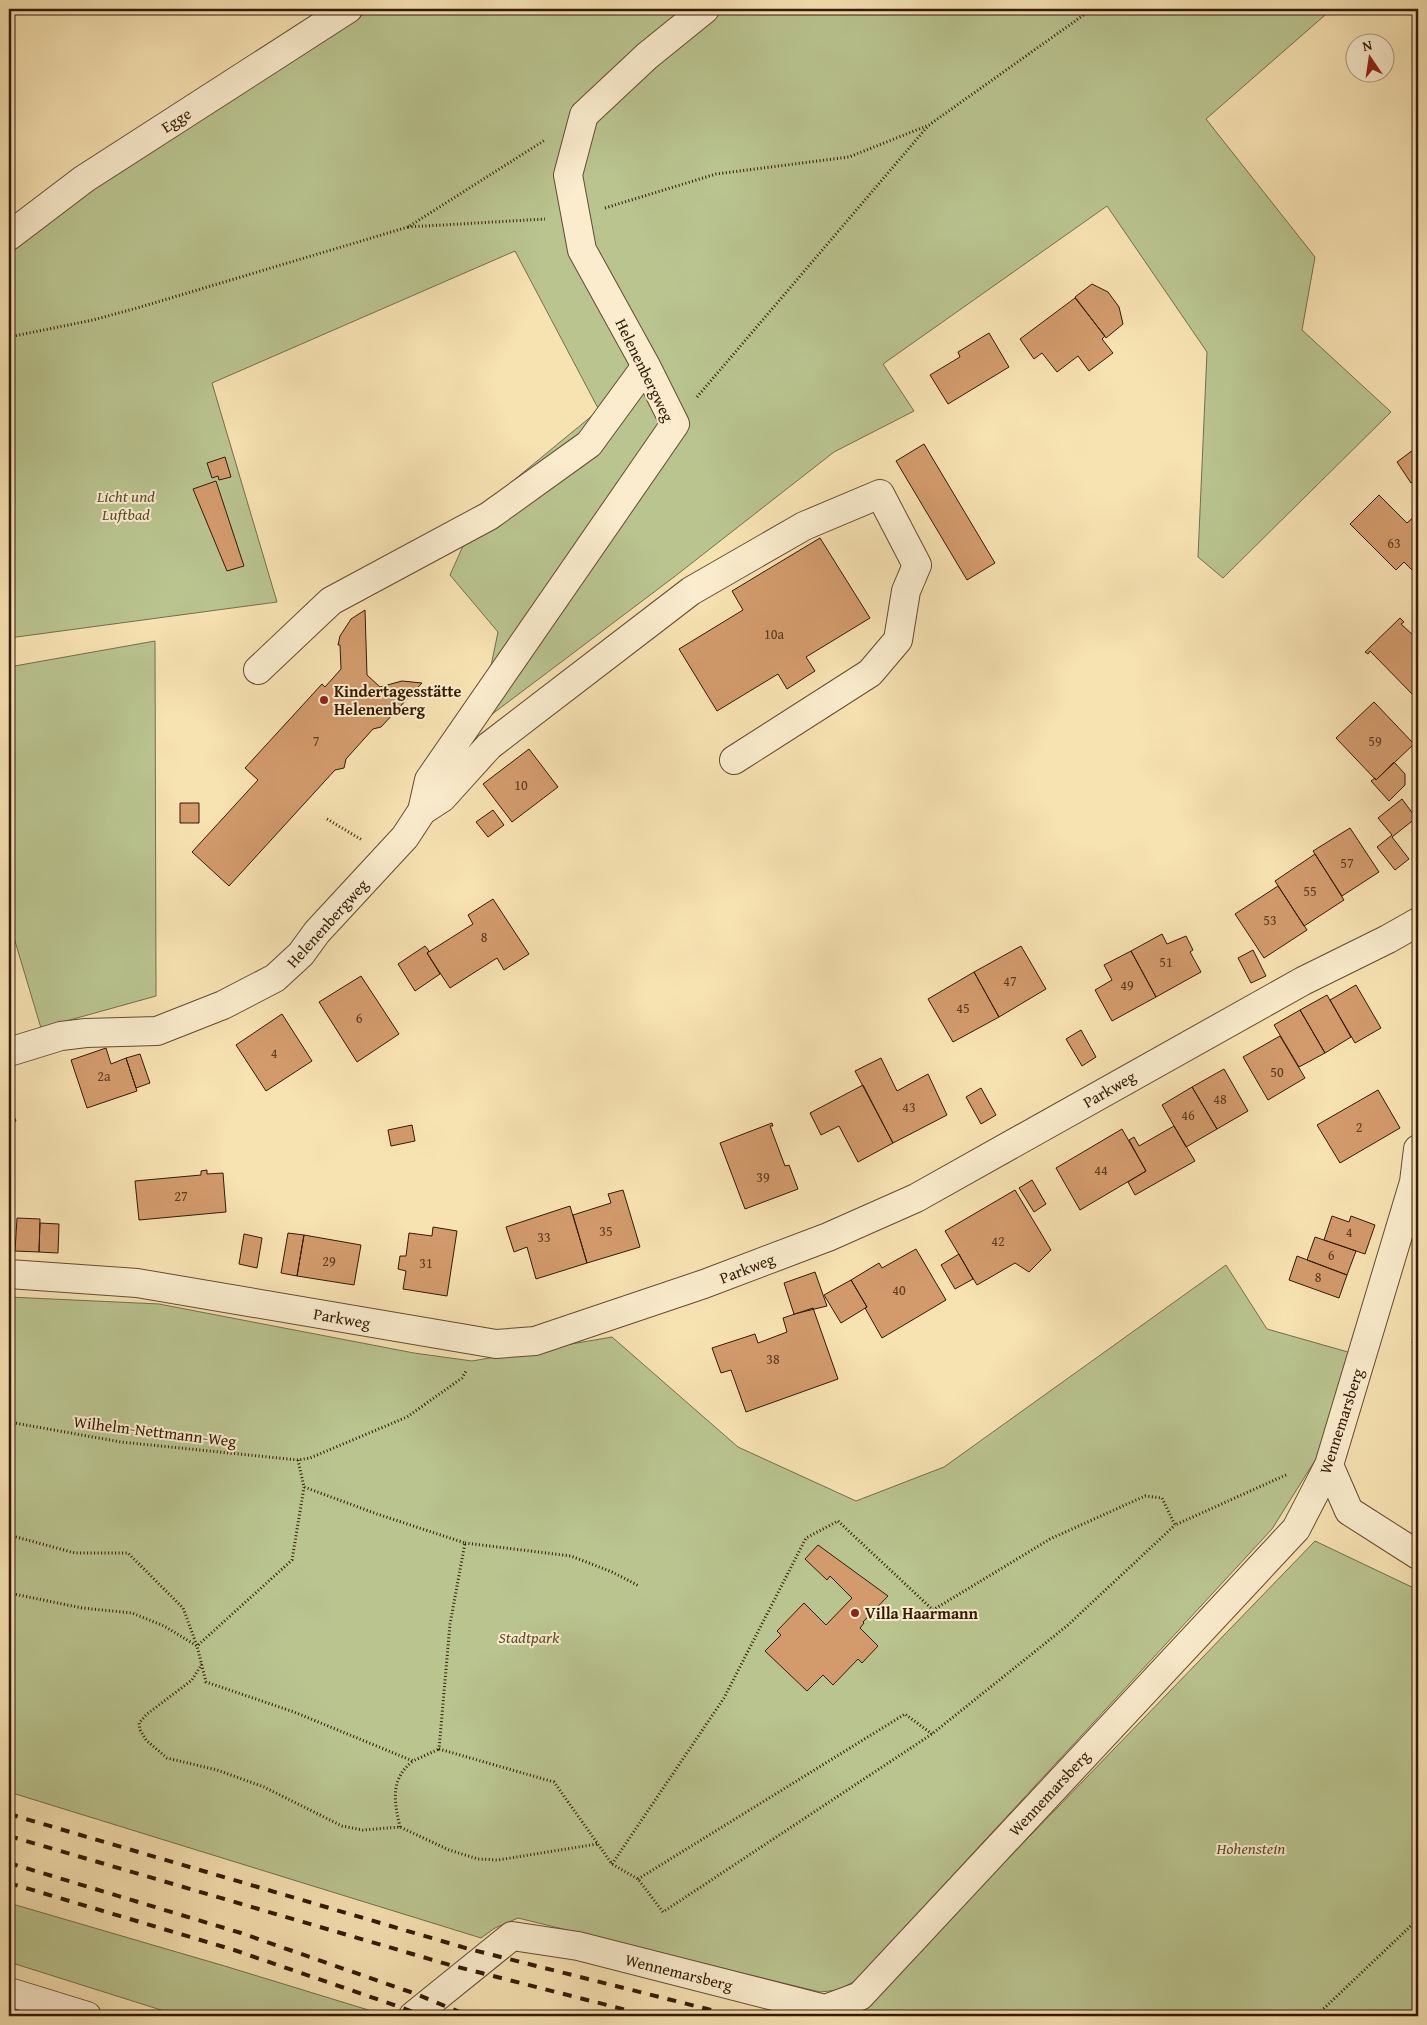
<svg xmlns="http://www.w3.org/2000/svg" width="1427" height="2025" font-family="'Gentium Book Plus',serif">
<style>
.green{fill:#b9c48f;stroke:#766e4a}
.building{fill:#d39b6c;stroke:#331904}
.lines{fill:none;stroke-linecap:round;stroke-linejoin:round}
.minor-casing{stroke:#644b30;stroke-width:30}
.path{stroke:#331904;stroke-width:3;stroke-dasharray:1 2.5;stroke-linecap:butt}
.minor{stroke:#faeccd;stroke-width:28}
.rail{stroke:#331904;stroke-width:4;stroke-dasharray:9 9;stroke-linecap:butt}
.poi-dot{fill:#8f2418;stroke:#faeccd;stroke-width:2}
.labels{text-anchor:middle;stroke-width:4;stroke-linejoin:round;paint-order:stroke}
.number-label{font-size:14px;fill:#5b3a1e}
.street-label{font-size:16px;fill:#331904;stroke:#faeccd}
.park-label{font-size:16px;font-style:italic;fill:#5b4c2e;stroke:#faeccd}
.poi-label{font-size:16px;font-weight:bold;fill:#331904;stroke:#faeccd;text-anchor:start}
</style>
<rect width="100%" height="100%" fill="#f7e2b2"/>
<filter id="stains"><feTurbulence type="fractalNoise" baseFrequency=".004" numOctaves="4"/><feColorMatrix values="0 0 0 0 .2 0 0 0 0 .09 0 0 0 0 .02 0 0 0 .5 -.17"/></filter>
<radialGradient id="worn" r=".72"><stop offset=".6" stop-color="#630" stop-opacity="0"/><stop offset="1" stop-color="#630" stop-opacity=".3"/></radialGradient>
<path class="green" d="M 372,9 L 1332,9 L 1206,119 L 1315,257 L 1302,330 L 1391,412 L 1223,578 L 1198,557 L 1207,352 L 1107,206 L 883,364 L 914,411 L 834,452 L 674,577 L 479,724 L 498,632 L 450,575 L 480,508 L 599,410 L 515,251 L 212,383 L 277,602 L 9,638 L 9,254 L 90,189 Z
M 155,641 L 156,996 L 41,1028 L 9,921 L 9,667 Z
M 1226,1265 L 1267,1329 L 1369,1358 L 1319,1454 L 1272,1529 L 855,1981 L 838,1990 L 820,1992 L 518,1918 L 495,1928 L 481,1938 L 9,1792 L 9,1297 L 159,1304 L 414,1353 L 472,1361 L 612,1337 L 738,1447 L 856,1501 L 944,1467 Z
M 1315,1541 L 1418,1590 L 1418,2016 L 856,2016 Z
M 9,1903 L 228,1967 L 388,2016 L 180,2016 L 9,1962 Z"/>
<path class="building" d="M 771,9 L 794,9 L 784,13 Z
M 1092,284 L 1108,292 L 1119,307 L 1123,324 L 1106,338 L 1075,297 Z
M 1075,298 L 1105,336 L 1102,339 L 1113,353 L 1089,371 L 1078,356 L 1057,372 L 1042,353 L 1034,359 L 1020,339 Z
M 989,333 L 1009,367 L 948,404 L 930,375 L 960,357 L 958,352 Z
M 924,444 L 995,563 L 967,580 L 896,461 Z
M 1413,450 L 1418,458 L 1418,478 L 1411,483 L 1397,462 Z
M 225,457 L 231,477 L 219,480 L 218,476 L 212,478 L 207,463 Z
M 216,481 L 244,566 L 227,571 L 193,489 Z
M 1379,495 L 1407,523 L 1418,513 L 1418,576 L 1404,562 L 1396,570 L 1350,524 Z
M 820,538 L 870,618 L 806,657 L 815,671 L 787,689 L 778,674 L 717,711 L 679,649 L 743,610 L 732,591 Z
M 365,610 L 367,675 L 380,687 L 402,681 L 422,683 L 381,727 L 373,729 L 346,759 L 344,768 L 335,770 L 229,886 L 192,852 L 258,780 L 245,768 L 322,684 L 325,687 L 341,669 L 340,645 L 338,645 L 340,636 L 351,619 Z
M 1400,618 L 1404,622 L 1401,624 L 1415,637 L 1418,634 L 1418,700 L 1415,703 L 1413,701 L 1416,698 L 1370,651 L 1368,654 L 1365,652 Z
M 1374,702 L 1414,744 L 1376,780 L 1336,738 Z
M 529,749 L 558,787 L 512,822 L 483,784 Z
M 1394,762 L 1405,774 L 1405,785 L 1389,801 L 1371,781 L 1375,778 L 1376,780 Z
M 1402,799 L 1416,818 L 1392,837 L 1409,859 L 1395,870 L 1377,847 L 1392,835 L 1378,818 Z
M 180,803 L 199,803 L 199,823 L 180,823 Z
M 493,810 L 504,825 L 488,837 L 476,822 Z
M 1350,828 L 1379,872 L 1342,896 L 1313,851 Z
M 1315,854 L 1344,900 L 1304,926 L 1275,881 Z
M 1278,886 L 1307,930 L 1264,958 L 1235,914 Z
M 493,899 L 529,954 L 504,970 L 497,958 L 450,988 L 427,953 L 473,924 L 468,915 Z
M 1162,934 L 1167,944 L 1186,936 L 1193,950 L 1190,952 L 1201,972 L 1156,997 L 1131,951 Z
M 425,946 L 429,951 L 427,953 L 440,974 L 415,991 L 398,964 Z
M 1021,946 L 1046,989 L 999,1017 L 974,972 Z
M 1253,950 L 1266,976 L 1251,983 L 1238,958 Z
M 1131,951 L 1156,997 L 1112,1021 L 1095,990 L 1112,980 L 1104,965 Z
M 974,972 L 999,1017 L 953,1042 L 928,999 Z
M 361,976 L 399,1034 L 357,1062 L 319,1002 Z
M 1356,985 L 1381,1028 L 1355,1043 L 1330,1000 Z
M 1327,995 L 1351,1037 L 1325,1053 L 1300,1010 Z
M 1300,1010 L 1325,1053 L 1299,1067 L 1274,1025 Z
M 282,1014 L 312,1061 L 266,1091 L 236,1045 Z
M 1081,1030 L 1096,1057 L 1082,1066 L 1066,1039 Z
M 1280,1036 L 1305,1078 L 1268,1100 L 1243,1057 Z
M 106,1048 L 111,1064 L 126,1058 L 137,1091 L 87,1108 L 71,1060 Z
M 140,1054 L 150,1083 L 136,1088 L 126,1058 Z
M 881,1058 L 897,1091 L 928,1074 L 947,1115 L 893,1143 L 855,1071 Z
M 1224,1069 L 1248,1111 L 1217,1129 L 1192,1087 Z
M 863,1085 L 893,1143 L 858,1162 L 839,1126 L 821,1135 L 810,1113 Z
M 1192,1087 L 1217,1129 L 1186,1147 L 1162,1105 Z
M 981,1088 L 996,1115 L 981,1124 L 966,1097 Z
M 1378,1090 L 1400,1128 L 1340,1163 L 1317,1125 Z
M 9,1105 L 16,1121 L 9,1124 Z
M 772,1123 L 773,1126 L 770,1126 L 785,1166 L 789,1165 L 798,1189 L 745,1209 L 720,1143 Z
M 412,1125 L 415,1141 L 391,1146 L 388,1130 Z
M 1174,1126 L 1195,1161 L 1135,1195 L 1128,1182 L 1146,1171 L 1129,1140 L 1134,1137 L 1139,1146 Z
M 1122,1129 L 1146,1171 L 1080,1210 L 1056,1168 Z
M 207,1170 L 207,1174 L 223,1173 L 226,1212 L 139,1220 L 135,1181 L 201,1175 L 201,1171 Z
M 1032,1180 L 1046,1204 L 1034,1212 L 1019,1188 Z
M 623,1190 L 640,1247 L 587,1263 L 573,1215 L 611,1203 L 608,1194 Z
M 1015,1190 L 1051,1250 L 1029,1272 L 1015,1263 L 977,1285 L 945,1231 Z
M 570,1206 L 587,1263 L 536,1279 L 527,1247 L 514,1252 L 506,1227 Z
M 1332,1216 L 1349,1222 L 1351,1216 L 1375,1225 L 1365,1254 L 1324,1240 Z
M 17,1218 L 40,1219 L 39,1252 L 15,1251 Z
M 40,1223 L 59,1224 L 58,1253 L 39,1252 Z
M 433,1227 L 457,1231 L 447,1296 L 403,1289 L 406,1271 L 398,1269 L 400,1256 L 406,1256 L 409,1233 L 432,1236 Z
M 288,1233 L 304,1235 L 297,1276 L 281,1273 Z
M 244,1234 L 262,1238 L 257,1268 L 239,1264 Z
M 304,1235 L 361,1245 L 354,1285 L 297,1276 Z
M 1315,1237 L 1356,1251 L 1347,1275 L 1307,1260 Z
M 916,1249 L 946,1300 L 882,1338 L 865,1308 L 867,1307 L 851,1280 L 879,1263 L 882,1268 Z
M 959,1254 L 973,1279 L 955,1289 L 941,1265 Z
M 1297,1256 L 1347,1275 L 1339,1298 L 1289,1280 Z
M 815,1272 L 827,1306 L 794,1314 L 784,1283 Z
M 851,1280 L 867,1307 L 841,1323 L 824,1295 Z
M 813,1308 L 838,1379 L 746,1412 L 731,1370 L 721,1373 L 712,1348 L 755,1334 L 758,1343 L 787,1332 L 783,1318 Z
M 1418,1320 L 1418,1345 L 1412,1343 Z
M 1418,1371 L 1418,1386 L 1414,1385 Z
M 818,1545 L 888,1596 L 863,1622 L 864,1623 L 860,1628 L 878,1646 L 862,1663 L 858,1659 L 833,1685 L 823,1675 L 807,1691 L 765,1651 L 781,1635 L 777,1631 L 804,1603 L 826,1625 L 852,1598 L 830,1576 L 827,1580 L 805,1559 Z"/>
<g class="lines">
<defs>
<path id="minor" d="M 9,236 L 84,179 L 348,9
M 258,670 L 331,601 L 489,516 L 589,444 L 646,366
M 422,811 L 442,798 L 489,746 L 691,591 L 804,526 L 880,494 L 917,565 L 906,591 L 898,640 L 870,673 L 734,760
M 9,1052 L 61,1036 L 86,1033 L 157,1031 L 223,1005 L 275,978 L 301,954 L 317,932 L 405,837 L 422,811 L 429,780 L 675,424 L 646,366 L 582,250 L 568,175 L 584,115 L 647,56 L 705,9
M 9,1274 L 137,1283 L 496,1344 L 535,1341 L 704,1284 L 828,1237 L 916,1198 L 1303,981 L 1388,939 L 1418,922
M 1329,1465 L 1349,1511 L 1418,1555
M 9,1992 L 87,2016
M 413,2016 L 512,1936 L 578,1946 L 825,2009 L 860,1996 L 1296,1529 L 1329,1465 L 1414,1182 L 1418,1149"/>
</defs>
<use href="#minor" class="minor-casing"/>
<path class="path" d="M 605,208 L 716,174 L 849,157 L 929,125 L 1092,9
M 408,227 L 545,219
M 9,337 L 93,320 L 137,308 L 408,227 L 545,140
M 697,397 L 928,126
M 327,819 L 362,840
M 9,1422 L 121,1442 L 298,1460 L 310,1458 L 407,1417 L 462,1378 L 466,1371
M 298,1460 L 304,1487 L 377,1514 L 465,1543 L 450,1624 L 439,1749 L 554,1782 L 612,1864 L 638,1879 L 663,1912 L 932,1734 L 1068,1625 L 1175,1525
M 9,1535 L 75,1553 L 128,1553 L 183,1608 L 197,1646 L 292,1560 L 304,1487
M 465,1543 L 571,1556 L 612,1572 L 639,1586
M 9,1593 L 82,1608 L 132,1613 L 164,1626 L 197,1646 L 206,1682 L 294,1712 L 413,1761 L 439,1749
M 202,1664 L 192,1680 L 147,1714 L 139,1723 L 140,1730 L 146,1740 L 167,1758 L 217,1770 L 264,1787 L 342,1826 L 363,1830 L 400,1827 L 449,1850 L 478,1859 L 498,1860 L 597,1844
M 400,1827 C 394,1801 390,1779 413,1761
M 612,1864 L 724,1698 L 806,1538 L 838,1521 L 933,1610 L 1050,1539 L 1145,1496 L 1162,1498 L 1175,1525 L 1288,1474
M 638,1879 L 905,1714 L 932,1734
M 1316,2016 L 1418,1919"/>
<use href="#minor" class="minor"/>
<path class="rail" d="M 9,1814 L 469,1949 L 735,2016
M 9,1836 L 450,1965 L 650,2016
M 9,1863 L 241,1933 L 416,1994 L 469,2016
M 9,1883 L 234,1950 L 400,2007 L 423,2016"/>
</g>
<g class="poi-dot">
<circle cx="324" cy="700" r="5"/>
<circle cx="855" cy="1613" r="5"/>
</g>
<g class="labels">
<g class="number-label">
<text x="1394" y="548">63</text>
<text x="774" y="639">10a</text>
<text x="316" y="746">7</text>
<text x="1375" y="746">59</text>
<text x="521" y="790">10</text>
<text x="1347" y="868">57</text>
<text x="1310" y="896">55</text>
<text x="1270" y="925">53</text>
<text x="484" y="942">8</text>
<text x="1166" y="967">51</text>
<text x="1010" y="986">47</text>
<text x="1127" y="990">49</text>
<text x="963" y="1013">45</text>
<text x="359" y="1023">6</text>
<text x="274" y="1058">4</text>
<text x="1277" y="1077">50</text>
<text x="104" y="1081">2a</text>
<text x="1220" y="1104">48</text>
<text x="909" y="1112">43</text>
<text x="1188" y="1120">46</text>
<text x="1359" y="1132">2</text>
<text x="1101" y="1175">44</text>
<text x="763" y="1182">39</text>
<text x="181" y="1201">27</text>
<text x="606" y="1236">35</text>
<text x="1349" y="1237">4</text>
<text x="544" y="1242">33</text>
<text x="998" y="1246">42</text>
<text x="1331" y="1260">6</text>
<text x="329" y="1266">29</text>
<text x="426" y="1268">31</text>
<text x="1318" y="1282">8</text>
<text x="899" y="1295">40</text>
<text x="773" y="1364">38</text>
</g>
<g class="street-label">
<text transform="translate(176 120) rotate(-33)" y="6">Egge</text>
<text transform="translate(645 370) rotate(64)" y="6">Helenenbergweg</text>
<text transform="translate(327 923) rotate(-48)" y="6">Helenenbergweg</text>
<text transform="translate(1109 1089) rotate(-30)" y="6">Parkweg</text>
<text transform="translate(747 1268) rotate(-21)" y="6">Parkweg</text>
<text transform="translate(342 1318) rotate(10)" y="6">Parkweg</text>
<text transform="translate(1341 1421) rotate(-72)" y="6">Wennemarsberg</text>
<text transform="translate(155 1431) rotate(7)" y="6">Wilhelm-Nettmann-Weg</text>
<text transform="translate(1049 1793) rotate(-47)" y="6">Wennemarsberg</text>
<text transform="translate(679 1972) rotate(14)" y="6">Wennemarsberg</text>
</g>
<g class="park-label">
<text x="126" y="502">Licht und<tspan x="126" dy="18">Luftbad</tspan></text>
<text x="529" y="1643">Stadtpark</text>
<text x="1251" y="1854">Hohenstein</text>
</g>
<g class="poi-label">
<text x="334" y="697">Kindertagesstätte<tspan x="334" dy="18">Helenenberg</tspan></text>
<text x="865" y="1619">Villa Haarmann</text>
</g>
</g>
<rect width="1427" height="2025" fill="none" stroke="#f7e2b2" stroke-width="30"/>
<rect x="10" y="10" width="1407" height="2005" fill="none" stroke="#331904" stroke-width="2.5"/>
<rect x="15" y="15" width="1397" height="1995" fill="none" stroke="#331904"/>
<g transform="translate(1370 58) rotate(347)"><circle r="24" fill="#faeccd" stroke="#aa987d"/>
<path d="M0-4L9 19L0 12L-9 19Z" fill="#8f2418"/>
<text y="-8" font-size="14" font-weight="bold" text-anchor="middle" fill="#331904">N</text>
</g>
<rect width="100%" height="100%" filter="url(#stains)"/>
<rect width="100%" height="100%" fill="url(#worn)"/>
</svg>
